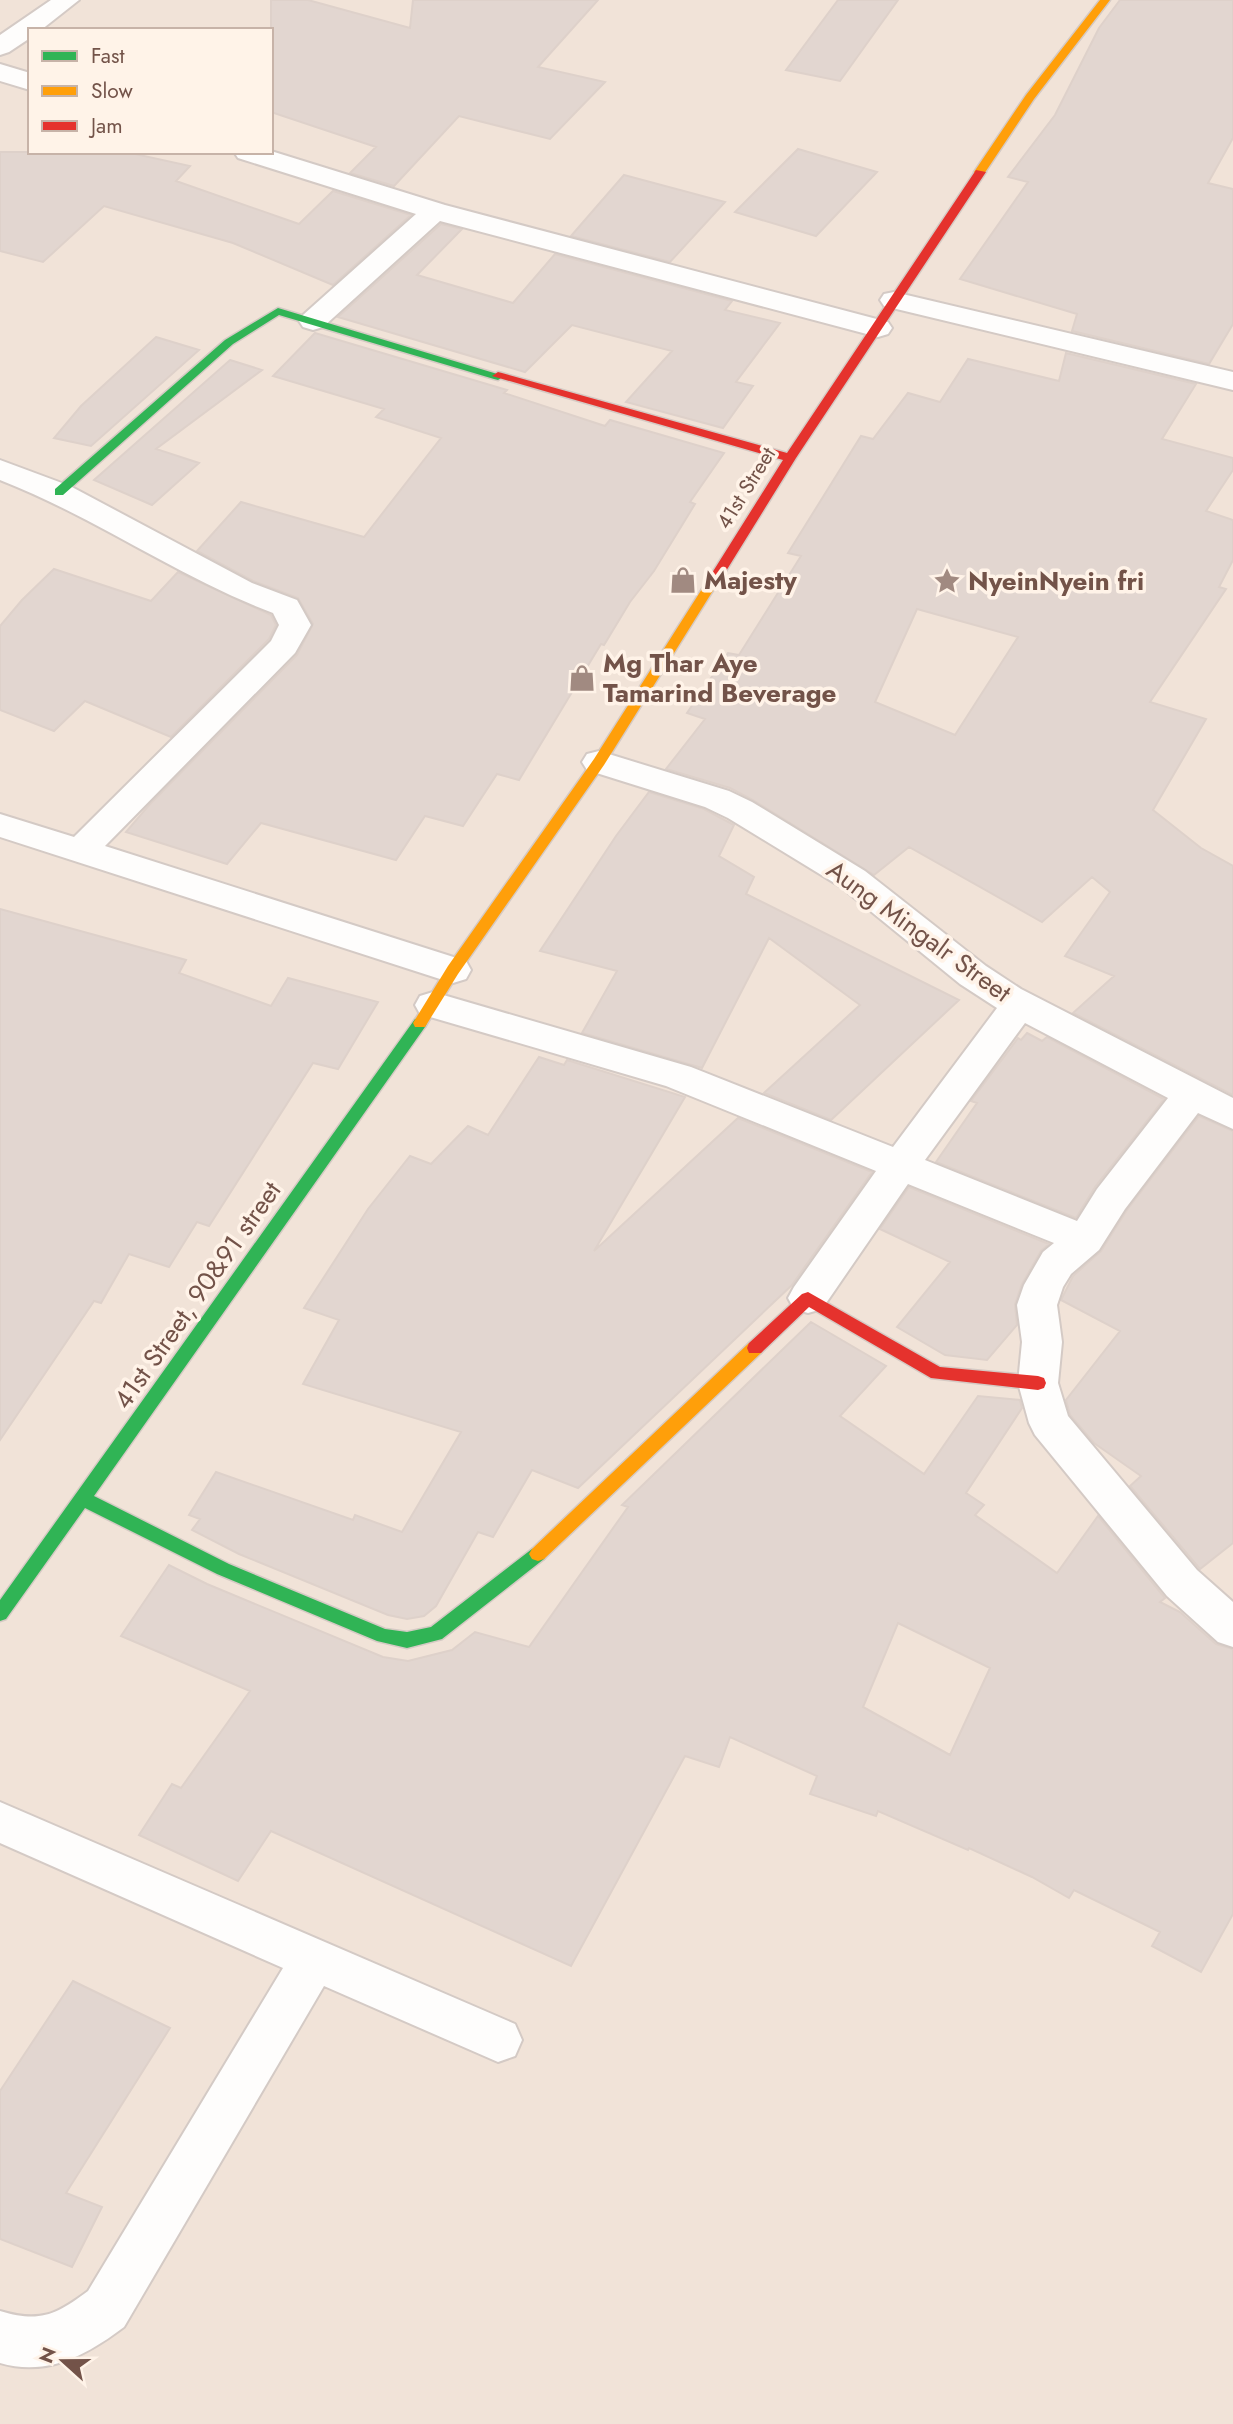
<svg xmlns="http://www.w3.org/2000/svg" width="1233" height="2424" font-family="Jost,sans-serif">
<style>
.residential{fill:#f1e3d8;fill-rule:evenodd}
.building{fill:#e2d6d0;stroke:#ded1ca;stroke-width:2;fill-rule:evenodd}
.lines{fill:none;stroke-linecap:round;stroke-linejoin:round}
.street-casing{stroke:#d4cac5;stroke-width:4}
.fast-casing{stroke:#d5cac4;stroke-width:3}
.slow-casing{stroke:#d5cac4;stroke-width:3}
.jam-casing{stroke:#d5cac4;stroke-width:3}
.street{fill:#fefdfc;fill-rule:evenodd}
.fast{fill:#30b455;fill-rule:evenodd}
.slow{fill:#ff9f0a;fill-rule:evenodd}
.jam{fill:#e5322d;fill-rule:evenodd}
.labels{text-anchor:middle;stroke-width:7;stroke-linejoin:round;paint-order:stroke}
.far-street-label{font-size:21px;fill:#735349;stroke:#fff3e8}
.poi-label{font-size:26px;font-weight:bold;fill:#735349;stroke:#fff3e8;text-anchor:start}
.street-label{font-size:26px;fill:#735349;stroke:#fff3e8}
</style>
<rect width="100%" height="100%" fill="#f6efe8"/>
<path class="residential" d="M 0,0 L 1233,0 L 1233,2424 L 0,2424 ZM 30,30 L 271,30 L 271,152 L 30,152 Z"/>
<path class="building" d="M 271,0 L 308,0 L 410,28 L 413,0 L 598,0 L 538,67 L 605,82 L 550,139 L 459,116 L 394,186 L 350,173 L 376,147 L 271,112 Z
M 838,0 L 898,0 L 840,81 L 786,70 Z
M 1120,0 L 1233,0 L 1233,138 L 1208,183 L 1233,189 L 1233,324 L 1209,364 L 1072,331 L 1077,314 L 960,279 L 1028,182 L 1008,177 L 1055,115 L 1099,28 Z
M 798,149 L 877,172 L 816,236 L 735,212 Z
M 0,152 L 126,152 L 190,166 L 176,181 L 299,224 L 333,191 L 411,215 L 333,285 L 233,243 L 104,206 L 43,262 L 0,251 Z
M 624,175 L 725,202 L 670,262 L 571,236 Z
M 441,224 L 462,229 L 417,275 L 513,303 L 555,254 L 732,301 L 725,310 L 780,323 L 736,382 L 753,386 L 723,428 L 626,402 L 672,351 L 572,325 L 525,372 L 338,317 Z
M 315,333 L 507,390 L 504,393 L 605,426 L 610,420 L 724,453 L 690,502 L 695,504 L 654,571 L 630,602 L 604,645 L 601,644 L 519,780 L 497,774 L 463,826 L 425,816 L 396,860 L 261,823 L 227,864 L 126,832 L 150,804 L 297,655 L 313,624 L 298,598 L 253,581 L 197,551 L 241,502 L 364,537 L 441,438 L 376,417 L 384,409 L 273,376 Z
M 156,337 L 199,350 L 91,446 L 54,438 L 81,406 Z
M 1066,353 L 1196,384 L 1162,439 L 1233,458 L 1233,470 L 1206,511 L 1233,520 L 1233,560 L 1219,587 L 1226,589 L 1150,702 L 1206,719 L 1153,810 L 1201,848 L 1233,866 L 1233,1095 L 1073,1013 L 1114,976 L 1065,956 L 1110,892 L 1092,877 L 1042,922 L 909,847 L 874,875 L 753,800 L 730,788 L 666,769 L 705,719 L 687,713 L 728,653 L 739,655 L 801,556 L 788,553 L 861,436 L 873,439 L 908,393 L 940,402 L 968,359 L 1059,381 ZM 917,609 L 1018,637 L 955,735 L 875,702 Z
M 230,360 L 262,370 L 156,449 L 199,463 L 152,505 L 94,480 Z
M 54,569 L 151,601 L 178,572 L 271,615 L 276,625 L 269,639 L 171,737 L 85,701 L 54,731 L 0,710 L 0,626 L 22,600 Z
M 649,792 L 704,809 L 734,825 L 719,856 L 754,877 L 746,894 L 959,1000 L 831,1120 L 764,1093 L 860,1005 L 769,938 L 702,1068 L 582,1033 L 617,971 L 540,951 L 616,836 Z
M 0,909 L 186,960 L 179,973 L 271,1006 L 288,978 L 378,1002 L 338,1069 L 313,1063 L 209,1226 L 197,1222 L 169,1267 L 129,1254 L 101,1303 L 94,1301 L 0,1440 Z
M 1027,1033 L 1042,1041 L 1047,1037 L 1164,1099 L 1095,1187 L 1076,1218 L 936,1162 L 977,1103 L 971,1101 L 1018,1038 L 1021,1040 Z
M 539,1057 L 564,1065 L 567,1060 L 685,1097 L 594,1251 L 738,1118 L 872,1172 L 792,1285 L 578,1488 L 532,1470 L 493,1537 L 478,1532 L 436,1606 L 424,1616 L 407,1619 L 388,1615 L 239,1554 L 192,1530 L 200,1519 L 189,1515 L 216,1472 L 353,1520 L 355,1515 L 402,1532 L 461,1432 L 303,1384 L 339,1320 L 304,1308 L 368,1209 L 410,1156 L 431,1164 L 468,1126 L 488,1135 Z
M 1199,1116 L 1233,1131 L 1233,1543 L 1200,1569 L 1130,1486 L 1141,1476 L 1094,1443 L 1070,1415 L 1066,1400 L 1120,1331 L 1061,1300 L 1073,1276 L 1101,1251 L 1127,1210 Z
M 909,1187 L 1049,1244 L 1041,1251 L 1022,1284 L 1015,1304 L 1017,1325 L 987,1360 L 945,1355 L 897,1327 L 950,1262 L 880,1229 Z
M 811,1322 L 886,1366 L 840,1416 L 924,1474 L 978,1396 L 1020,1400 L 1022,1408 L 966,1493 L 984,1505 L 975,1515 L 1057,1573 L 1098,1516 L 1165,1598 L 1160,1602 L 1180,1612 L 1216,1644 L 1233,1649 L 1233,1914 L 1201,1972 L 1152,1946 L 1160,1932 L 1074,1890 L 1069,1898 L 1032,1877 L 969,1848 L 968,1850 L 878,1811 L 876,1816 L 810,1794 L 817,1776 L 730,1737 L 719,1767 L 685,1756 L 571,1966 L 271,1831 L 238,1881 L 139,1835 L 172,1784 L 181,1788 L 250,1691 L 121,1636 L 169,1565 L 207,1584 L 383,1657 L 408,1661 L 452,1650 L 475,1632 L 529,1647 L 628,1507 L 622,1505 ZM 898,1623 L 990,1668 L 950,1755 L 863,1707 Z
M 73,1981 L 170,2028 L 66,2193 L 102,2207 L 72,2267 L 0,2239 L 0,2091 Z"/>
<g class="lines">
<defs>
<path id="street" d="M 51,0 L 79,0 L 41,30 L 30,30 L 30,38 L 9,52 L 0,55 L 0,35 Z
M 0,64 L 30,73 L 30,90 L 0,81 Z
M 271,151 L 445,205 L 888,322 L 892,328 L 888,334 L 878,337 L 440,221 L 323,327 L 313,330 L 303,327 L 299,321 L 303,315 L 416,214 L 238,158 L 234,152 Z
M 894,292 L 1233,372 L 1233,390 L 884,306 L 880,300 L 884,294 Z
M 0,460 L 70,486 L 252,583 L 297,600 L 311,625 L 295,653 L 105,846 L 466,961 L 471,970 L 466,979 L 453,983 L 440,979 L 0,837 L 0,814 L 74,837 L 271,641 L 279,625 L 273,613 C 178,577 95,517 0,480 Z
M 599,751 L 729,791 L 752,802 L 865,871 L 986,966 L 1021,989 L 1233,1098 L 1233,1129 L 1198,1113 L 1125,1209 L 1099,1250 L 1071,1274 L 1063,1287 L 1057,1305 L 1062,1342 L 1058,1383 L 1068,1416 L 1197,1570 L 1233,1602 L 1233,1647 L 1218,1642 L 1167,1596 L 1035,1435 L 1029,1423 L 1018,1383 L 1022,1342 L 1017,1305 L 1024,1285 L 1043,1252 L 1054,1243 L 908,1184 L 822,1309 L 808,1313 L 794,1309 L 788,1298 L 794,1287 L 876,1171 L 666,1086 L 420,1014 L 415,1005 L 420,996 L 433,992 L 691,1067 L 893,1147 L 997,1008 L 960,984 L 841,887 L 728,818 L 705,807 L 587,770 L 582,762 L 587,754 ZM 1025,1023 L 1168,1098 L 1097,1189 L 1077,1221 L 925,1160 Z
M 0,1802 L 515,2024 L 522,2040 L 515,2056 L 498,2062 L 324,1986 L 124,2327 C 87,2355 47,2377 0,2363 L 0,2311 C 40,2323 56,2315 88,2291 L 283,1968 L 0,1843 Z"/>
<path id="fast" d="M 278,308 L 504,376 L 498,380 L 494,379 L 279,315 L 233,344 L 63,495 L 55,495 L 55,489 L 225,340 Z
M 420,1018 L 427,1023 L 425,1027 L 94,1496 L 229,1564 L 385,1629 L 407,1632 L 431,1627 L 532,1549 L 538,1547 L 544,1549 L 547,1554 L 544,1559 L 442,1639 L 407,1648 L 377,1641 L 217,1574 L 85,1508 L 6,1619 L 0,1621 L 0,1600 L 415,1019 Z"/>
<path id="slow" d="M 1100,0 L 1110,0 L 1034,99 L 984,174 L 976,174 L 974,172 L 1026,95 Z
M 713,577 L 719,581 L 604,765 L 458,974 L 425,1027 L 415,1027 L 413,1023 L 448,966 L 594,759 L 707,581 Z
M 755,1342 L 761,1343 L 763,1348 L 761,1353 L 544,1559 L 538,1561 L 532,1559 L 529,1554 L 532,1549 L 749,1343 Z"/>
<path id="jam" d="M 976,170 L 986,172 L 796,458 L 718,584 L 708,584 L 707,581 L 783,460 L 492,376 L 498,372 L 502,373 L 787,453 Z
M 808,1292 L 940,1367 L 1038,1376 L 1044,1378 L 1046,1383 L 1044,1388 L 1038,1390 L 931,1378 L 809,1307 L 761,1353 L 749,1353 L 747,1348 L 749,1343 L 802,1294 Z"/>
</defs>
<use href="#street" class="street-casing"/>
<use href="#fast" class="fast-casing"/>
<use href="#slow" class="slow-casing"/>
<use href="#jam" class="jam-casing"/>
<use href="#street" class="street"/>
<use href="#fast" class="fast"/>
<use href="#slow" class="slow"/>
<use href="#jam" class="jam"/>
</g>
<defs>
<symbol id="shop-bare" viewBox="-9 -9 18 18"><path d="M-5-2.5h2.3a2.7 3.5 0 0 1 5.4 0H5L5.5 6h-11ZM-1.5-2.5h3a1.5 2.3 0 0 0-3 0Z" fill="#a18a81" stroke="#fff3e8" stroke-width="2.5" paint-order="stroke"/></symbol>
<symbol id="sight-bare" viewBox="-9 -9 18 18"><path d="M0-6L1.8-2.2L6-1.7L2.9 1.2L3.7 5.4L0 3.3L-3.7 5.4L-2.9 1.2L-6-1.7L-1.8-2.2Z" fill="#a18a81" stroke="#fff3e8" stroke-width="2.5" paint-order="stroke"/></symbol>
</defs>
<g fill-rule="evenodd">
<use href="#shop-bare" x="664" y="561" width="38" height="38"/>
<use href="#sight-bare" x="928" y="562" width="38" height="38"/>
<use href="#shop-bare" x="563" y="659" width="38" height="38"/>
</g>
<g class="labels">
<g class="far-street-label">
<text transform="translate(746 488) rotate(-58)" y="7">41st Street</text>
</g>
<g class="poi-label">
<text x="704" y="589">Majesty</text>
<text x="968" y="590">NyeinNyein fri</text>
<text x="603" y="672">Mg Thar Aye<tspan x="603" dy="30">Tamarind Beverage</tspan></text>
</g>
<g class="street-label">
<text transform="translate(919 931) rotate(36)" y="9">Aung Mingalr Street</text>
<text transform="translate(197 1295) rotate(-55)" y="9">41st Street, 90&amp;91 street</text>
</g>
</g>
<rect x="28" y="28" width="245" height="126" fill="#fff3e8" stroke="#c7b3a8" stroke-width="2"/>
<rect x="42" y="51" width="35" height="10" fill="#30b455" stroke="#c7b3a8" stroke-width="2"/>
<text x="91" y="63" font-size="21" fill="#735349">Fast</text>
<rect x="42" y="86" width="35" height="10" fill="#ff9f0a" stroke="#c7b3a8" stroke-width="2"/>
<text x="91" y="98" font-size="21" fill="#735349">Slow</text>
<rect x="42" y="121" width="35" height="10" fill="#e5322d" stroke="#c7b3a8" stroke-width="2"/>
<text x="91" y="133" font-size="21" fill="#735349">Jam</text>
<g transform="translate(63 2361) rotate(291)" stroke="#fff3e8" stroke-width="5" paint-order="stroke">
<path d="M0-5L12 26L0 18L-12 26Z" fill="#735349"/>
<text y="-10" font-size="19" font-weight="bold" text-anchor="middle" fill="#735349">N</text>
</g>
</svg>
